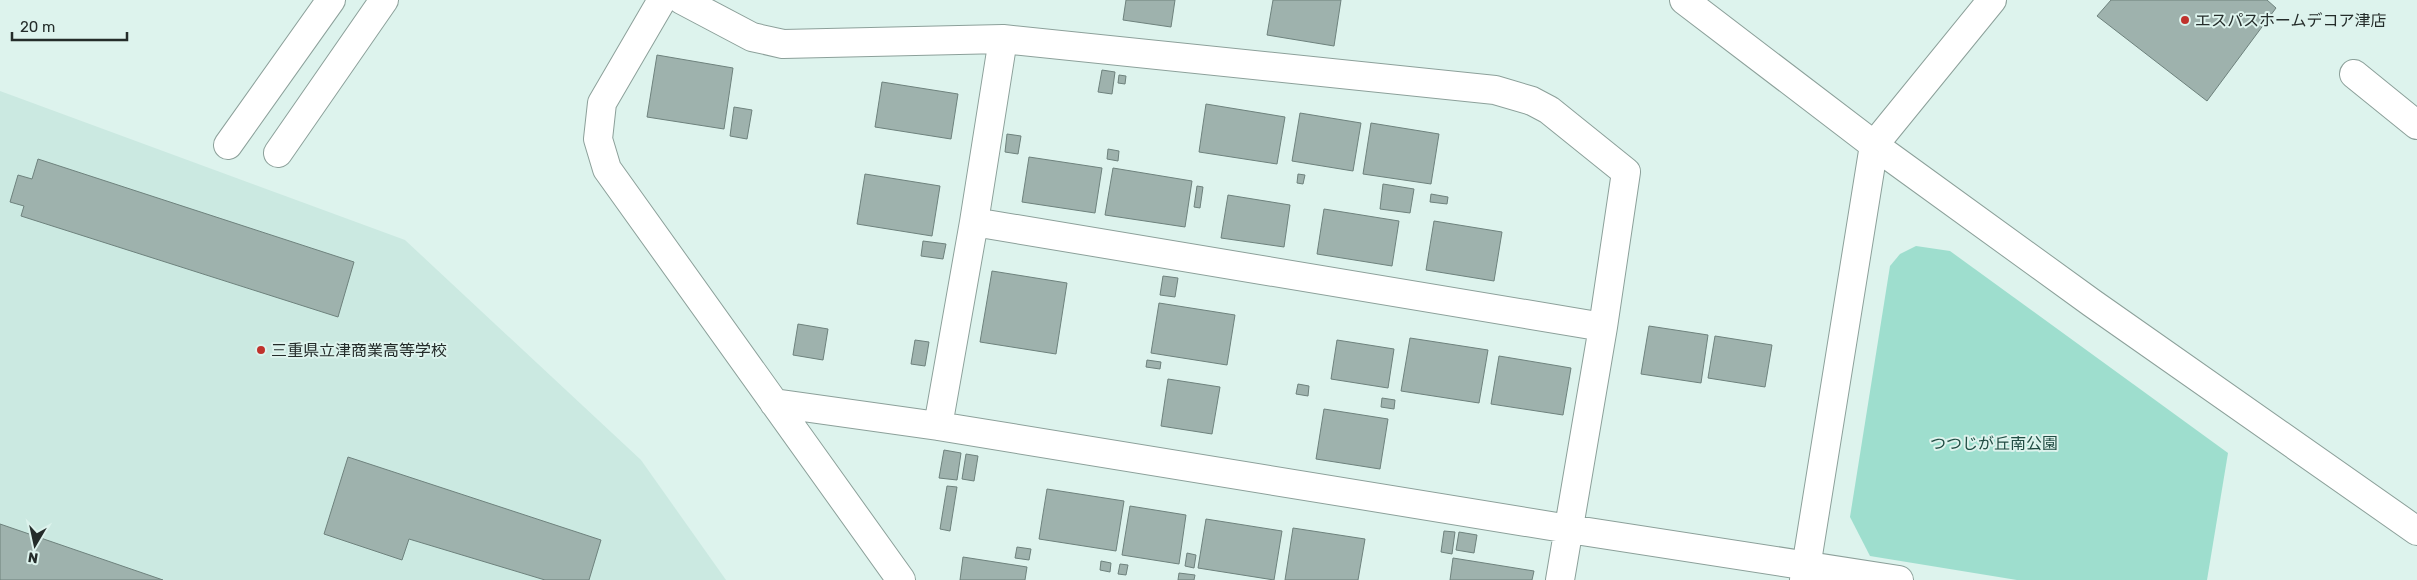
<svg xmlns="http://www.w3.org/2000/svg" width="2417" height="580" font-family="Rubik,'Noto Sans JP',sans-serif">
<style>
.built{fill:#cbe9e1}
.green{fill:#9edece}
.building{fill:#9eb2ad;stroke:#6e827d}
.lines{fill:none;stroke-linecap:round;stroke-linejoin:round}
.street-casing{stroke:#8ca09a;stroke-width:30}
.secondary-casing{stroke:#8ca09a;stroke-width:30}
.street{stroke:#fff;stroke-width:28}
.secondary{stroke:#fff;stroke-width:28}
.poi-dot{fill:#c0322c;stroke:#ddf3ed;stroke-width:2}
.labels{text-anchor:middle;stroke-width:4;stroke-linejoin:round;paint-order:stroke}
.poi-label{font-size:16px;fill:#242c2a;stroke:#ddf3ed;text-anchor:start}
.park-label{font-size:16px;fill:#214c43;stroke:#ddf3ed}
</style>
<rect width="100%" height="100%" fill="#ddf3ed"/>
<path class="built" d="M 0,91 L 405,240 L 641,460 L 726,580 L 0,580 Z"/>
<path class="green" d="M 1916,246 L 1950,251 L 2228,453 L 2207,580 L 2017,580 L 1870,556 L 1850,517 L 1890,266 L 1900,254 Z"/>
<path class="building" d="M 1126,0 L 1175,0 L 1171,27 L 1123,20 Z
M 1273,0 L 1341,0 L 1334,46 L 1267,35 Z
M 2111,0 L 2267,0 L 2276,8 L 2207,101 L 2097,16 Z
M 657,55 L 733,68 L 724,129 L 647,117 Z
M 1102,70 L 1115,72 L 1112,94 L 1098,92 Z
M 1119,75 L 1126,76 L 1125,84 L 1118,83 Z
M 882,82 L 958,94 L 951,139 L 875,127 Z
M 1206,104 L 1285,117 L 1277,164 L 1199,152 Z
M 734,107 L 752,110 L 747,139 L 730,136 Z
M 1300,113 L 1361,123 L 1353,171 L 1292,161 Z
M 1371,123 L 1439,134 L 1431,184 L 1363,174 Z
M 1007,134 L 1021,136 L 1018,154 L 1005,152 Z
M 1108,149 L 1119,151 L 1118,161 L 1107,159 Z
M 1029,157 L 1102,168 L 1095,213 L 1022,202 Z
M 38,159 L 354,262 L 338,317 L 21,216 L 24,206 L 10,202 L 18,175 L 32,179 Z
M 1113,168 L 1192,181 L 1185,227 L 1105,215 Z
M 865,174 L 940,186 L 932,236 L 857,224 Z
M 1298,174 L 1305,175 L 1303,184 L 1297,183 Z
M 1383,184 L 1414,189 L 1410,213 L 1380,209 Z
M 1197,186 L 1203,187 L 1200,208 L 1194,207 Z
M 1431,194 L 1448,197 L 1447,204 L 1430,202 Z
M 1228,195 L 1290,205 L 1284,247 L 1221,238 Z
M 1324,209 L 1399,221 L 1392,266 L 1317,254 Z
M 1434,221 L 1502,232 L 1494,281 L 1426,270 Z
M 923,241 L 946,244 L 943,259 L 921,256 Z
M 992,271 L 1067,283 L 1056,354 L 980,342 Z
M 1163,276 L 1178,278 L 1175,297 L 1160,295 Z
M 1159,303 L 1235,315 L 1227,365 L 1151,353 Z
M 798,324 L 828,329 L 823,360 L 793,355 Z
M 1649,326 L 1708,335 L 1701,383 L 1641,374 Z
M 1715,336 L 1772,345 L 1765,387 L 1708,378 Z
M 1410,338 L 1488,350 L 1479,403 L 1401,391 Z
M 915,340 L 929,342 L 925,366 L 911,364 Z
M 1337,340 L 1394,349 L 1388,388 L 1331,379 Z
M 1499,356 L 1571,368 L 1563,415 L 1491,404 Z
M 1147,360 L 1161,362 L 1160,369 L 1146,367 Z
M 1168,379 L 1220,387 L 1212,434 L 1161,426 Z
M 1298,384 L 1309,386 L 1308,396 L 1296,394 Z
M 1382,398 L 1395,400 L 1394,409 L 1381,407 Z
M 1324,409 L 1388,419 L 1380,469 L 1316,459 Z
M 944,450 L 961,453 L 957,480 L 939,478 Z
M 966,454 L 978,456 L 974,481 L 962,479 Z
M 348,457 L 601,540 L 589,580 L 545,580 L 409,539 L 402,560 L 324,534 Z
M 947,486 L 957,487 L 950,531 L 940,529 Z
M 1047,489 L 1124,501 L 1116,551 L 1039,539 Z
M 1130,506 L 1186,515 L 1179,564 L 1122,555 Z
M 1206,519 L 1282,531 L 1274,580 L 1198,568 Z
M 0,524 L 163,580 L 0,580 Z
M 1293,528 L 1365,539 L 1358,580 L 1285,580 Z
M 1444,531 L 1455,532 L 1452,554 L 1441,552 Z
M 1459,532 L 1477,535 L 1474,553 L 1456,550 Z
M 1017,547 L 1031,549 L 1029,560 L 1015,558 Z
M 1187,553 L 1196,555 L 1194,568 L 1185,566 Z
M 963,557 L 1027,567 L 1025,580 L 960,580 Z
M 1453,558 L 1534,571 L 1532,580 L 1450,580 Z
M 1101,561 L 1111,563 L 1110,572 L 1100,570 Z
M 1120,564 L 1128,565 L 1126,575 L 1118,574 Z
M 1179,573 L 1195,575 L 1194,580 L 1178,580 Z"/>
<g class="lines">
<defs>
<path id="street" d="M 662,0 L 602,103 L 598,139 L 607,169 L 901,580
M 682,0 L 752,37 L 783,44 L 1003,39 L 1495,90 L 1532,101 L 1549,110 L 1626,172 L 1603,327 L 1560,580
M 2354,74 L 2417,125
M 228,145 L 331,0
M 1874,145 L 1992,0
M 278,153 L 384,0
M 974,222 L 1603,327
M 774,403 L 938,426 L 1569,529 L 1899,580
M 938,426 L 974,222 L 1003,39"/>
<path id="secondary" d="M 1684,0 L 1874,145 L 2092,303 L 2417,531
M 1804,580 L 1874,145"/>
</defs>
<use href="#street" class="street-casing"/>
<use href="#secondary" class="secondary-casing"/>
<use href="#street" class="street"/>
<use href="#secondary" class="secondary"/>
</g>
<g class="poi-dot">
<circle cx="2185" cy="20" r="5"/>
<circle cx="261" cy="350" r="5"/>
</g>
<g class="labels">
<g class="poi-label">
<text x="2195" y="26">エスパスホームデコア津店</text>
<text x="271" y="356">三重県立津商業高等学校</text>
</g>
<g class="park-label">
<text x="1994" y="449">つつじが丘南公園</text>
</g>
</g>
<g transform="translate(35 545) rotate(189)" stroke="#ddf3ed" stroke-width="4" paint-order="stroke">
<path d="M0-4L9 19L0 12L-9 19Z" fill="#242c2a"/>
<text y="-8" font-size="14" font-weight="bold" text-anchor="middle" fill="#242c2a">N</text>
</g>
<path d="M12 32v8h115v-8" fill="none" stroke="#242c2a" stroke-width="2.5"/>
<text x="20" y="32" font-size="15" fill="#242c2a" stroke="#ddf3ed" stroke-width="4" paint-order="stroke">20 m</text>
</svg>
